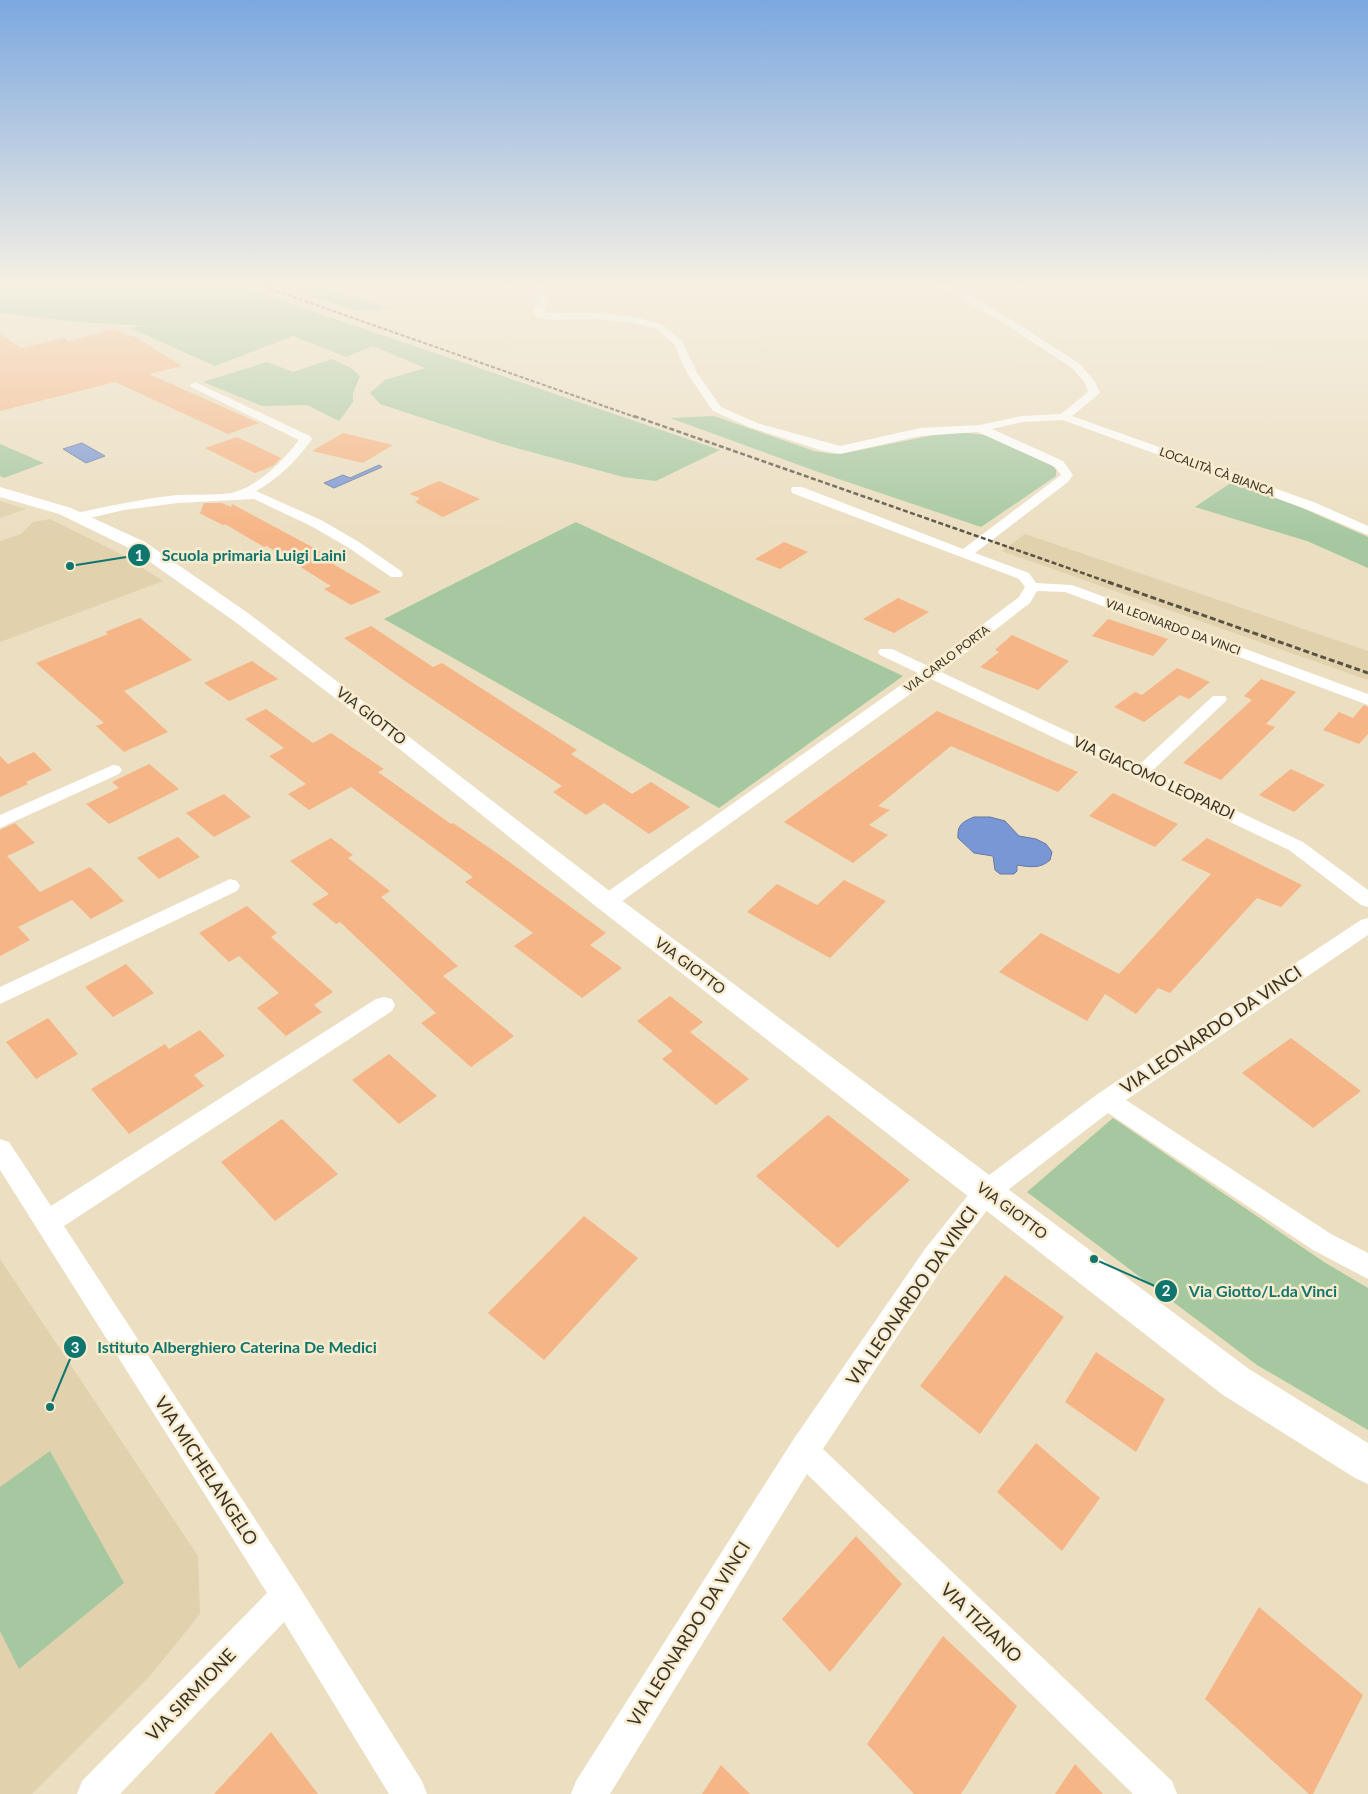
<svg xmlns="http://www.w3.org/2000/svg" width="1368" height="1794" font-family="Lato,sans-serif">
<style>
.built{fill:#e1d1ad}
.green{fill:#a6c8a1}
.water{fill:#7a97d5;stroke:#6679a1}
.building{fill:#f6b586}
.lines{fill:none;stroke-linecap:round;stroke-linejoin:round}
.minor{fill:#fff;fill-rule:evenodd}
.tertiary{fill:#fff;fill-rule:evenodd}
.rail-far2{stroke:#5a5344;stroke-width:2;stroke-dasharray:4 2;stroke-linecap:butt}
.rail-far1{stroke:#5a5344;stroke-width:2.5;stroke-dasharray:5 2.5;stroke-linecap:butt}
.rail{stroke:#5a5344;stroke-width:3;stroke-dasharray:6 3;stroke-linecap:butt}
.labels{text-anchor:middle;stroke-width:5;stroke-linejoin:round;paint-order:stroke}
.far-street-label{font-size:12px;fill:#383327;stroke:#f8ebce}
.street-label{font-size:15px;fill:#383327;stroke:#f8ebce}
.near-street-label{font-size:18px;fill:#383327;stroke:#f8ebce}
.leader{fill:none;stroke:#0f766e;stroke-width:2}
.callout-dot{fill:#0f766e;stroke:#f8ebce;stroke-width:2}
.mark-label{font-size:15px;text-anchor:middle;font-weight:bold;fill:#fff}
.callout-label{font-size:16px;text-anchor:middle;font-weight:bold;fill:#0f766e;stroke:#f8ebce;stroke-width:5;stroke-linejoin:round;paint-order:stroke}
</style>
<rect width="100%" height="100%" fill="#ebdec1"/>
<path class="built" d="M 0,501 L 26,509 L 0,518 Z
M 50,519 L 117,552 L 163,581 L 0,642 L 0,541 L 21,534 L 33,522 Z
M 1025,534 L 1368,651 L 1368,680 L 1002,551 Z
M 0,1259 L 198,1556 L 200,1614 L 149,1677 L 32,1794 L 0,1794 Z"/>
<path class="green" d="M 0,285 L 240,285 L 329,317 L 324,318 L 332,318 L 720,450 L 656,481 L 623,477 L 502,444 L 380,404 L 370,393 L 385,380 L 425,368 L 373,346 L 346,357 L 293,336 L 215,366 L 130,328 L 145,326 L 76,322 L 0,313 Z
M 280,285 L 317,285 L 390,309 L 355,311 Z
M 332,359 L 351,368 L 360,376 L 353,393 L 353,402 L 339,421 L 307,405 L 262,406 L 203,382 L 267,362 L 293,372 Z
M 714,416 L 814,451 L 833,454 L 850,452 L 944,433 L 968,433 L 986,435 L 1051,464 L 1056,470 L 1056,476 L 981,527 L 818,472 L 670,418 Z
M 0,444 L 44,463 L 4,478 L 0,476 Z
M 1232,482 L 1302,508 L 1368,537 L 1368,568 L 1307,541 L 1195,507 Z
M 576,522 L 903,676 L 719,808 L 384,619 Z
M 1113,1118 L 1324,1262 L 1368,1288 L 1368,1430 L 1257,1365 L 1027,1192 Z
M 50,1451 L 124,1583 L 19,1669 L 0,1631 L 0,1487 Z"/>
<path class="water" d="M 82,443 L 105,456 L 86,463 L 63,449 Z
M 379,465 L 382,467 L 334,488 L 324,483 L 343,475 L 350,478 Z
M 974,817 L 990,817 L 1005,821 L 1019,836 L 1036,839 L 1046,844 L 1052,852 L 1050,860 C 1040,869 1030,867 1017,865 L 1017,871 L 1014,874 L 1000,874 L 995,870 L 993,856 L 974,853 L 958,838 C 957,825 962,822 974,817 Z"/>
<path class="building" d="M 115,329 L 128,336 L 132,335 L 182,366 L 149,374 L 259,423 L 228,434 L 115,382 L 0,411 L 0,334 L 21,348 L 64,338 L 68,341 Z
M 343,433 L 393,445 L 363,463 L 312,451 Z
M 237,437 L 281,458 L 273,466 L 255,473 L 205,448 Z
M 439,481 L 480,499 L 443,517 L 415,502 L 420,498 L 409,494 Z
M 204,503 L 222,503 L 231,507 L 232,504 L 314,548 L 337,562 L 333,564 L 381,592 L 351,605 L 324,589 L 331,586 L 267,546 L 264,547 L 225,524 L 223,525 L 199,513 L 202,511 L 201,510 Z
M 784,542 L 808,552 L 780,569 L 755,559 Z
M 898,598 L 929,612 L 894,633 L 863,619 Z
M 140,618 L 192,660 L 124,691 L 168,732 L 124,752 L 96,726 L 104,723 L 36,663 L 108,634 L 105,632 Z
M 1108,619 L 1168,639 L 1153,656 L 1092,636 Z
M 371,626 L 433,667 L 442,663 L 577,750 L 571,754 L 632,794 L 651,782 L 690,807 L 649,834 L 604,803 L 586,815 L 553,792 L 562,786 L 405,681 L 344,638 Z
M 1012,635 L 1069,661 L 1038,690 L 980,667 L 999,652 L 995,650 Z
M 252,661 L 278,679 L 229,701 L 204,683 Z
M 1177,668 L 1210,682 L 1189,699 L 1180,695 L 1144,722 L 1114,707 L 1135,692 L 1142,695 Z
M 1261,679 L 1296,692 L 1266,724 L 1275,727 L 1221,780 L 1183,763 L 1252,700 L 1244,696 Z
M 1364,705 L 1368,707 L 1368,734 L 1359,744 L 1323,730 L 1339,712 L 1353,718 Z
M 266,709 L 313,743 L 331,733 L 384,769 L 378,772 L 451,824 L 453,823 L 504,858 L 606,933 L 590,945 L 622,968 L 582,998 L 514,946 L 533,933 L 465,882 L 473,877 L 351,787 L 309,810 L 288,794 L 306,784 L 269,756 L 284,748 L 245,719 Z
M 937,711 L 1078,772 L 1058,792 L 951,746 L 878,806 L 890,810 L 869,825 L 888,835 L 853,863 L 784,822 Z
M 34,752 L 52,770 L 26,782 L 28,784 L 0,797 L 0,756 L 8,764 Z
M 149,764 L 179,789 L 109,824 L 86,804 L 119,788 L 112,782 Z
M 1291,769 L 1325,785 L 1294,812 L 1259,795 Z
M 1113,793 L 1178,824 L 1155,847 L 1089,816 Z
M 224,794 L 251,817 L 214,837 L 186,813 Z
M 15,823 L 35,843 L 7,856 L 40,892 L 90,867 L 124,901 L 91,919 L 72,900 L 18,927 L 30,940 L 0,956 L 0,830 Z
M 178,837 L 200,857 L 159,879 L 137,858 Z
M 331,838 L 353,855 L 348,858 L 390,891 L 381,897 L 458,966 L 443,976 L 514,1036 L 471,1067 L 421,1023 L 436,1013 L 340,922 L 336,924 L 312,904 L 329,894 L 290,861 Z
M 1207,838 L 1302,885 L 1281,907 L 1257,898 L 1170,993 L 1158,988 L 1136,1014 L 1105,994 L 1087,1021 L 999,972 L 1041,933 L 1119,974 L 1211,874 L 1181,860 Z
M 844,880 L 886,901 L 830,958 L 747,912 L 777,884 L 817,905 Z
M 247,906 L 277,933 L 271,937 L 333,992 L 314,1005 L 322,1012 L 286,1036 L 257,1008 L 279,993 L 239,956 L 229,962 L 199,933 Z
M 126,964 L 154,993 L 113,1017 L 85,987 Z
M 670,996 L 703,1022 L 690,1032 L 749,1079 L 716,1105 L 662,1059 L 673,1051 L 637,1021 Z
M 48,1018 L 78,1054 L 36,1079 L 6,1042 Z
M 200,1030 L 225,1056 L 194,1075 L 204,1086 L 129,1134 L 91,1089 L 165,1044 L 169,1049 Z
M 1291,1038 L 1361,1091 L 1313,1128 L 1242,1073 Z
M 389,1054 L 437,1096 L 399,1124 L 352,1080 Z
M 828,1115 L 910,1180 L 838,1248 L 756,1176 Z
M 282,1119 L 338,1174 L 275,1221 L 221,1162 Z
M 584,1216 L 638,1258 L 544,1360 L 488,1313 Z
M 1005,1275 L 1064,1317 L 980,1434 L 920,1386 Z
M 1096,1352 L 1165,1399 L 1136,1452 L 1065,1402 Z
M 1036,1443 L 1100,1498 L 1062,1551 L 997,1492 Z
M 856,1536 L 902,1584 L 830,1672 L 782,1619 Z
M 1259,1607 L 1363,1695 L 1313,1794 L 1309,1794 L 1205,1699 Z
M 943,1636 L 1017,1706 L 961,1794 L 914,1794 L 867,1744 Z
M 271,1732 L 318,1794 L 214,1794 Z
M 1075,1764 L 1103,1794 L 1055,1794 Z
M 721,1765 L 750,1794 L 702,1794 Z"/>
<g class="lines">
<path class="minor" d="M 542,285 L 551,285 L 544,313 L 598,313 L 636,317 L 663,325 L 682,341 L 697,373 L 721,407 L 757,423 L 840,446 L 920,428 L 980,425 L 1022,416 L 1061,414 L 1088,392 L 1085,383 L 1072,368 L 1004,323 L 939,285 L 950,285 L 1010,319 L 1080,364 L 1095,382 L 1100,393 L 1072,416 L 1316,503 L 1368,526 L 1368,535 L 1306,509 L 1063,420 L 1022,422 L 992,429 L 1063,461 L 1073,475 L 1068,482 L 975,553 L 1029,573 L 1036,583 L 1072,585 L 1368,694 L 1368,705 L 1065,592 L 1037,591 L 1030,603 L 941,672 L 1139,765 L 1213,696 L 1225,696 L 1227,699 L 1225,702 L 1152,771 L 1303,842 L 1368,890 L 1368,907 L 1361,905 L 1289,850 L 931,679 L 614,907 L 607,909 L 600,907 L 597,902 L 600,897 L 918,673 L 880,655 L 878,652 L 880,649 L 892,649 L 928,666 L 1019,597 L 1025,587 L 1019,579 L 792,493 L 791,490 L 792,487 L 802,487 L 963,549 L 1061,475 L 1055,467 L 978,432 L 920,436 L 840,454 L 820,450 L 749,427 L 713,411 L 687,373 L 674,344 L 657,329 L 635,323 L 598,319 L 551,320 L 536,317 L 534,311 Z
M 195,382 L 310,436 L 312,439 L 310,442 C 295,462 278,479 256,491 L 321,520 L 359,542 L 401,571 L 403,574 L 401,577 L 391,577 L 349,548 L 311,526 L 254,499 L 178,503 L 124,510 L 77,521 L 72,520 L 70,517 L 72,514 C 107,506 142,499 177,495 C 192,494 222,496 235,492 C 260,484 283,461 299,440 L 191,387 L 190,385 Z
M 113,765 L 119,766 L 122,770 L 119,774 L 0,828 L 0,815 Z
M 230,879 L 237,881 L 240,886 L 237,891 L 0,1004 L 0,987 Z
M 1368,918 L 1368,935 L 1126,1100 L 1331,1234 L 1368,1253 L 1368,1279 L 1313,1250 L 1108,1113 L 995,1200 L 943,1267 L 823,1449 L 1172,1781 L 1177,1794 L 1133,1794 L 807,1474 L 610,1794 L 571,1794 L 576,1781 L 793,1440 L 925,1249 L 977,1184 L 1099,1093 L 1361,920 Z
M 384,997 L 392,999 L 395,1005 L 392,1011 L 64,1226 L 298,1585 L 422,1781 L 427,1794 L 389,1794 L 284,1622 L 120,1794 L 77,1794 L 82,1781 L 267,1593 L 0,1170 L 0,1139 L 9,1142 L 51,1206 L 376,999 Z"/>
<path class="tertiary" d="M 0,487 L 71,508 L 145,542 L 248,613 L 616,896 L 1249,1369 L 1368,1443 L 1368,1484 L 1355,1478 L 1223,1395 L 598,908 L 352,711 L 234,621 L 133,550 L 59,514 L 0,497 Z"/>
<path class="rail-far2" d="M 259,285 L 638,418"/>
<path class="rail-far1" d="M 634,416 L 1111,583"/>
<path class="rail" d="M 1108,582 L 1368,673"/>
</g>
<linearGradient id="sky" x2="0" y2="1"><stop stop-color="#7ca8e0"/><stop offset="0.53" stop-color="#f6f0e3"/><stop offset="1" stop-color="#f6f0e3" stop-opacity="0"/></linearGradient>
<rect width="1368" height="536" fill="url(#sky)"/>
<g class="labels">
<g class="far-street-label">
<text transform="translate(1217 472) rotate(20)" y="4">LOCALITÀ CÀ BIANCA</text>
<text transform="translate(1173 627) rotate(20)" y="4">VIA LEONARDO DA VINCI</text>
<text transform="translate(947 659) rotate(-37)" y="4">VIA CARLO PORTA</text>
</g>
<g class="street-label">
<text transform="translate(371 716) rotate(38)" y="5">VIA GIOTTO</text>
<text transform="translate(1154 778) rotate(25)" y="5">VIA GIACOMO LEOPARDI</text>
<text transform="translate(690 966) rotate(37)" y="5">VIA GIOTTO</text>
<text transform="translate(1012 1211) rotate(37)" y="5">VIA GIOTTO</text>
</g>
<g class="near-street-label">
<text transform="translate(1211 1030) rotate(-34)" y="6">VIA LEONARDO DA VINCI</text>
<text transform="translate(912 1296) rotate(-55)" y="6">VIA LEONARDO DA VINCI</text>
<text transform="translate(206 1471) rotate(57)" y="6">VIA MICHELANGELO</text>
<text transform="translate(981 1623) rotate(44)" y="6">VIA TIZIANO</text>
<text transform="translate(689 1634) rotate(-58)" y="6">VIA LEONARDO DA VINCI</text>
<text transform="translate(191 1695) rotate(-46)" y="6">VIA SIRMIONE</text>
</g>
</g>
<path class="leader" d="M70 566L139 555M1094 1259L1166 1291M50 1407L75 1347"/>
<g class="callout-dot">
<circle cx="70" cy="566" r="5"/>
<circle cx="1094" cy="1259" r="5"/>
<circle cx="50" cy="1407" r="5"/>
<circle cx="139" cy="555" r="12"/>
<circle cx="1166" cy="1291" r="12"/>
<circle cx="75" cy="1347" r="12"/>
</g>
<g class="mark-label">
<text x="139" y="561">1</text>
<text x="1166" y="1296">2</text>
<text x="75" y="1353">3</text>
</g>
<g class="callout-label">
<text x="254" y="561">Scuola primaria Luigi Laini</text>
<text x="1263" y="1297">Via Giotto/L.da Vinci</text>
<text x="237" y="1353">Istituto Alberghiero Caterina De Medici</text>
</g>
</svg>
